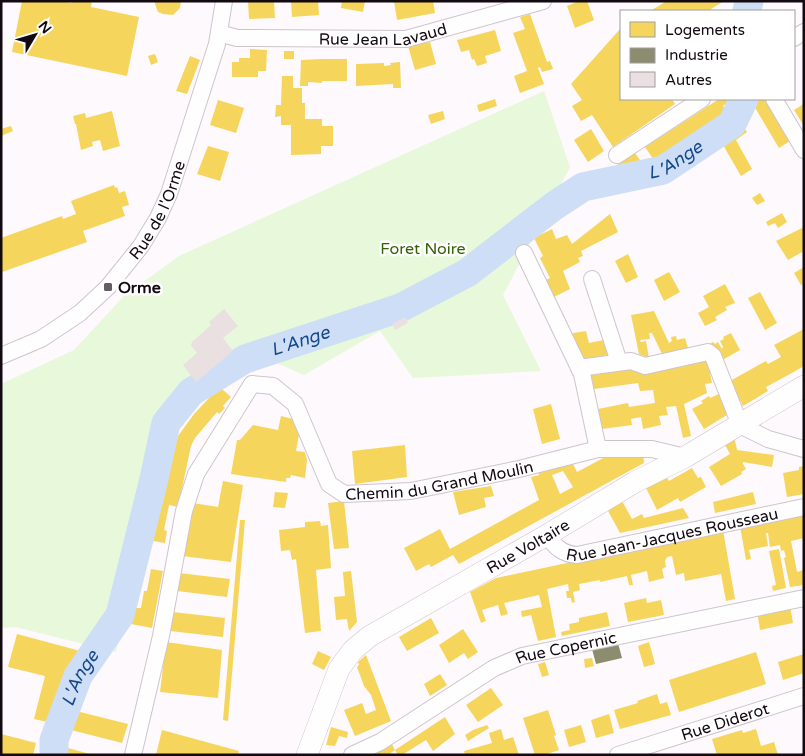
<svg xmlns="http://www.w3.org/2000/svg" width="805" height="756" font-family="'Varela Round',sans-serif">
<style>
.green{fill:#e8f8da}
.homes{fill:#f6d55c;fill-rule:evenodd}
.industry{fill:#8c8c6e}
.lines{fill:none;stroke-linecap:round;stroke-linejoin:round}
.river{stroke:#cedef6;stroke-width:29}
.building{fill:#eae0e1}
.minor-casing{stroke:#cdc5cc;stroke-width:18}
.tertiary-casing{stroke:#cdc5cc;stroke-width:22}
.minor{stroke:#fffeff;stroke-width:16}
.tertiary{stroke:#fffeff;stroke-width:21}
.poi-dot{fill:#645d63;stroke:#fff;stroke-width:2}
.labels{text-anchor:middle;stroke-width:5;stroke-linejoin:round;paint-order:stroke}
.street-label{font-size:16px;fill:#120911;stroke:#fff}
.park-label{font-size:16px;fill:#365f06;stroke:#fff}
.poi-label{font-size:16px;font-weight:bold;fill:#120911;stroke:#fff;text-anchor:start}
.water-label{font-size:18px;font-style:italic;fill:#154989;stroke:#fff}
</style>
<rect width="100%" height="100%" fill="#fdf9fc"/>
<path class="green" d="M 544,91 L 570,167 L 503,295 L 541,371 L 413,378 L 380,331 L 304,375 L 272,361 L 205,389 L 172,434 L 116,652 L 15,627 L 1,628 L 1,384 L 74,350 L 124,296 L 179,256 Z"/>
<path class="homes" d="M 22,1 L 63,1 L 71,3 L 72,1 L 92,1 L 91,7 L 139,17 L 127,76 L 12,52 Z
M 155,1 L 181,1 L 180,8 L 173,15 L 163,14 L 158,12 L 155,4 Z
M 248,1 L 274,1 L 275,18 L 249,19 Z
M 291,1 L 318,1 L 319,15 L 292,17 Z
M 342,1 L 365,1 L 363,12 L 341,8 Z
M 394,1 L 433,1 L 435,13 L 397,20 Z
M 579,1 L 587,1 L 594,20 L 575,28 L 567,6 Z
M 667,1 L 724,1 L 711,9 L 712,11 L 650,11 Z
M 530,14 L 547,62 L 550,61 L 553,69 L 542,72 L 540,67 L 538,68 L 544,84 L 520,93 L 514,76 L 527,71 L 513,33 L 525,29 L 520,17 Z
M 621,28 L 621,99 L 672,99 L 675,104 L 613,147 L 592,115 L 581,121 L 572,106 L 582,100 L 571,84 Z
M 495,30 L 501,51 L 485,56 L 487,63 L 477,66 L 474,59 L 472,60 L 469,50 L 461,52 L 457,40 Z
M 430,42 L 436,64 L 415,70 L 408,46 Z
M 250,49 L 267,50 L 266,71 L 258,71 L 258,77 L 232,77 L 232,62 L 239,62 L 239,58 L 250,58 Z
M 284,51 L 294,51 L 294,59 L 284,59 Z
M 155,54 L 158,62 L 151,65 L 148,56 Z
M 190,56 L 200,60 L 187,94 L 176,91 Z
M 323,59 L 347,59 L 347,81 L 322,81 L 322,83 L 308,82 L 308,86 L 300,86 L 301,60 Z
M 400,62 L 401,88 L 393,88 L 393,84 L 356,86 L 356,64 L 384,63 L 384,66 L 391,65 L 390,63 Z
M 282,76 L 293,76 L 293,88 L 302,88 L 302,103 L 305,103 L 305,119 L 322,119 L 322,126 L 333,126 L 333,146 L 321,146 L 321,154 L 291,155 L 291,125 L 281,125 L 281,116 L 275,117 L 276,105 L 281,105 Z
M 495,99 L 497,106 L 479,112 L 477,105 Z
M 719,99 L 732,99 L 723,106 L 728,114 L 685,146 L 656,163 L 645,147 Z
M 751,99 L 766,99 L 790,141 L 779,148 L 751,101 Z
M 218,100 L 244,108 L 236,133 L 210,125 Z
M 804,104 L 804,126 L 794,110 Z
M 112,111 L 120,146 L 103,151 L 100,140 L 92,142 L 93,146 L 81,150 L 76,124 L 75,124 L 73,116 L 85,113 L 86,118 Z
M 443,111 L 445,119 L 431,124 L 428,115 Z
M 739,120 L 747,132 L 736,140 L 752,169 L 741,176 L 719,138 Z
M 11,126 L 13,131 L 1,136 L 1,129 Z
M 591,129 L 604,151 L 588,162 L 574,140 Z
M 208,146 L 229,152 L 220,181 L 197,174 Z
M 635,153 L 644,166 L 617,173 L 614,167 Z
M 114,185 L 115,188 L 117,187 L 119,193 L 125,191 L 129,205 L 122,207 L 125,216 L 83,231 L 87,242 L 2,272 L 1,238 L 62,216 L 63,219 L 76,214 L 71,201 Z
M 760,193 L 765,201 L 757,205 L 752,198 Z
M 582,194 L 586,202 L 566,211 L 564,204 Z
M 782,213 L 787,222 L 778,228 L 775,223 L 768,226 L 766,222 Z
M 610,214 L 618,232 L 581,251 L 583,256 L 578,258 L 580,262 L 563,271 L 570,289 L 550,299 L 542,282 L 550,278 L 540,258 L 543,256 L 534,238 L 552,229 L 556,239 L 567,235 L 572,244 Z
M 804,227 L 804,251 L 788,260 L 776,241 Z
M 628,254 L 638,277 L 626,283 L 615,261 Z
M 804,267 L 804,284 L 801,285 L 794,273 Z
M 669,272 L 680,292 L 664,301 L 654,280 Z
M 725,284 L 735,303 L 725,307 L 727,310 L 715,317 L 717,320 L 705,326 L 698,313 L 709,307 L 703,296 Z
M 760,292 L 777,323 L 765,330 L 748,298 Z
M 654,311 L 669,343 L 672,341 L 671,337 L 676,336 L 677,340 L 685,338 L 689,351 L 663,356 L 652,333 L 649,333 L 650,339 L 640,340 L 641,342 L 646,341 L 649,358 L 639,354 L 631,315 Z
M 804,329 L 804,366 L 790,374 L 787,369 L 790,374 L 766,387 L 768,391 L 743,406 L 730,381 L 766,361 L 768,364 L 781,357 L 774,345 Z
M 586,331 L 589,343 L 604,340 L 608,355 L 579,361 L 567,334 Z
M 731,333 L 740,350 L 719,362 L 710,344 L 713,342 L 715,344 L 718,342 L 722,349 L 723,347 L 720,341 L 724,339 L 723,337 Z
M 705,358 L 714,372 L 710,373 L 712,383 L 705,384 L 707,393 L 684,404 L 691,436 L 683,438 L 676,406 L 666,407 L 668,415 L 659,416 L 661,425 L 643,429 L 641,417 L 631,419 L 632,425 L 602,429 L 598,409 L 628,403 L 629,407 L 655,403 L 653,390 L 640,391 L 638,383 L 594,389 L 590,370 L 635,365 L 636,372 L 685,364 Z
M 222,389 L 231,397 L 223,406 L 225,408 L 219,414 L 217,412 L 195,438 L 191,446 L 178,507 L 169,505 L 164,530 L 167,531 L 165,543 L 153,541 L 178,436 L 194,414 L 210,397 Z
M 719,394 L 727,415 L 704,429 L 692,409 L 703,403 L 701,401 L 709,396 L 710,398 Z
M 551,404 L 560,439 L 542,444 L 533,409 Z
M 281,416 L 293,419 L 300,429 L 296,451 L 305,452 L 307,460 L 305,478 L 291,475 L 290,478 L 286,478 L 286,482 L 231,474 L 237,440 L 240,440 L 253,425 L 278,430 Z
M 735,440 L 737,450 L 774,455 L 772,467 L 743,462 L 743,464 L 746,469 L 741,472 L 742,474 L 721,486 L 709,467 L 730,454 L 724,443 Z
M 405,445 L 407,477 L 355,484 L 352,451 Z
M 643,453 L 644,463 L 459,564 L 453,555 L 431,567 L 429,564 L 416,571 L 404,548 L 440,529 L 450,549 L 539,500 L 531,477 L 539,475 L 537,470 L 572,462 L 577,472 L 607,456 ZM 563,471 L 573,487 L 560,494 L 552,475 Z
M 804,466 L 804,494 L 787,497 L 783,473 L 799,470 L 799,467 Z
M 692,468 L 698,478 L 701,477 L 706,487 L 680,502 L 678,498 L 657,510 L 646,488 L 666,476 L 669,481 Z
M 223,481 L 243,485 L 231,562 L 182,556 L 187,521 L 190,521 L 193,503 L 218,507 Z
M 491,486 L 494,496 L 484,498 L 486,507 L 459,515 L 453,492 Z
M 275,492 L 288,493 L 285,508 L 273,507 Z
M 753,492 L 756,504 L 715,513 L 713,502 Z
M 344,501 L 349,548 L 334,549 L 328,503 Z
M 622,501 L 632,519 L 642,514 L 644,518 L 683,508 L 689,518 L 620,533 L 607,509 Z
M 804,512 L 804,538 L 791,541 L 797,572 L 804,570 L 804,585 L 790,587 L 784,558 L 786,557 L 784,550 L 781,551 L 780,545 L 770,547 L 768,533 L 766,533 L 768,546 L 749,550 L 751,559 L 746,560 L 740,526 Z
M 240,520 L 245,520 L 228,721 L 223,720 Z
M 320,521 L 321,526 L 328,525 L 331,568 L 316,570 L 321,631 L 305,633 L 296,559 L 292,560 L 290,550 L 281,551 L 279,530 L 305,527 L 305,522 Z
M 723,530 L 735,599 L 726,601 L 721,574 L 685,581 L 684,573 L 676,575 L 672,556 L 667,557 L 665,561 L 666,567 L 662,569 L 664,578 L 649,582 L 647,571 L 631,575 L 633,585 L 629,585 L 627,576 L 600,582 L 600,580 L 579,584 L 580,590 L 573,592 L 575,602 L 572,603 L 571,598 L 567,598 L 566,591 L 569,591 L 568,584 L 547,589 L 556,637 L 538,641 L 531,615 L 522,617 L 521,611 L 542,607 L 539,595 L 504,603 L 508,614 L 501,616 L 498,605 L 482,610 L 486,621 L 481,623 L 470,592 L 496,578 Z
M 779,549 L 786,588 L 773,591 L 772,586 L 776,585 L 769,551 Z
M 151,569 L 163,571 L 152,628 L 131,624 L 135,608 L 141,608 L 144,591 L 147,591 Z
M 351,571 L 357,622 L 349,631 L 347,619 L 336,620 L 334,597 L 345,596 L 343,572 Z
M 179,573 L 230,579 L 227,597 L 177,591 Z
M 646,598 L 647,603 L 661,600 L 664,615 L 628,622 L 624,603 Z
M 790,605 L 793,623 L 760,630 L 757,611 Z
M 173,612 L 225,618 L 223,637 L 170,631 Z
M 607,612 L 610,626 L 562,636 L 561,632 L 570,630 L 569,624 L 579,622 L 579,618 Z
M 431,618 L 439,633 L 407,651 L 399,637 Z
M 463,629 L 478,652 L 468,659 L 464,653 L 449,663 L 439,645 Z
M 17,634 L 84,652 L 60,696 L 58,696 L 52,723 L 34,719 L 45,676 L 8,667 Z
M 166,642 L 222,650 L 218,698 L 160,692 Z
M 649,642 L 655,664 L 644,667 L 638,646 Z
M 318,651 L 331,657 L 324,670 L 312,664 Z
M 756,652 L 766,684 L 679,712 L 669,680 Z
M 804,654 L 804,673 L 783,680 L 778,662 Z
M 366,655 L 391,721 L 355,736 L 344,710 L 362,703 L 366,714 L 376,710 L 371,695 L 364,686 L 357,667 L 359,665 L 358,662 Z
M 592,658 L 594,666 L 585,668 L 584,659 Z
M 545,662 L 549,675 L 542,677 L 538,664 Z
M 440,674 L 447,685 L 430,696 L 424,684 Z
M 491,688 L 503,705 L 478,722 L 466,705 Z
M 657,694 L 660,704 L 667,702 L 671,715 L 620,729 L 614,710 L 638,703 L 637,701 Z
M 548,710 L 556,735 L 554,736 L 559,750 L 544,755 L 535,755 L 523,718 Z
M 76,711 L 128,724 L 122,743 L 71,730 Z
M 609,714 L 614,733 L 596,738 L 591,720 Z
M 445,717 L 455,734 L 433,751 L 426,740 L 402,755 L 398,755 L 395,750 L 388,755 L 373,755 L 392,744 L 395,750 Z
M 487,725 L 489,728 L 468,741 L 465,735 L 473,730 Z
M 581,725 L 586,742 L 569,747 L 564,730 Z
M 331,727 L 348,732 L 347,738 L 339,736 L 335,746 L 326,745 Z
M 501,729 L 504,740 L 513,737 L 519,755 L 465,755 L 464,751 L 492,743 L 489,733 Z
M 756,729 L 761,746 L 774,742 L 778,755 L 717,755 L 712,739 L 742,730 L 743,733 Z
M 162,730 L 239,751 L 238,755 L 156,755 Z
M 1,734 L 36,743 L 33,755 L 1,755 Z
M 68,748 L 90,754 L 90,755 L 67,755 Z"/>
<path class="industry" d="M 618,643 L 622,658 L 596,664 L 592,649 Z"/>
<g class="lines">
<g class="river">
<path d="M 747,11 L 749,1"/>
<path id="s1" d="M 54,755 L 54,740 L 78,676 L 120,615 L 154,479 L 166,423 L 191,392 L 245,359 L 400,308 L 467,273 L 554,206 L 583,187 L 663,170 L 732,124 L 744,99"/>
</g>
</g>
<path class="building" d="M 224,309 L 238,326 L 223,338 L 233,351 L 196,382 L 183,365 L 197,353 L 191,345 L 192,342 L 211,325 L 209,322 Z
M 405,317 L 408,323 L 395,330 L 392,324 Z"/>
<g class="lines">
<defs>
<g id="minor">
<path id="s2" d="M 219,33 L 237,38 L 406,39 L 543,1"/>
<path d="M 794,38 L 804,32"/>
<path d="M 774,99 L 804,150"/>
<path d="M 617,155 L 702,99"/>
<path d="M 524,253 L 582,374 L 598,449"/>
<path d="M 592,279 L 619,362"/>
<path id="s3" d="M 1,356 L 41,339 L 80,313 L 108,287 L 141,246 L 158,218 L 169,194 L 217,44 L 224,1"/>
<path d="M 579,368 L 631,361 L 645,366 L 708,352 L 713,356 L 740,425 L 768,439 L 804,449"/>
<path id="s4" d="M 547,535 C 555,547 562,554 577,555 L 804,507"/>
<path id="s5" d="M 133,755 L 161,636 L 184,511 L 196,474 L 252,384 L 273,386 L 295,404 L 329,484 L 344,494 L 411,491 L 519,469 L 598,449 L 652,449 L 685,457"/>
<path id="s6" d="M 352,755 L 380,742 L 494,668 L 522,656 L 804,598"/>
<path id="s7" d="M 618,755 L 804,696"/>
</g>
<g id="tertiary">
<path id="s8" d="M 307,755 L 339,669 L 353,650 L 370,636 L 547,535 L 635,482 L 685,457 L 804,386"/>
</g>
</defs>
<use href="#minor" class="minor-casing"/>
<use href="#tertiary" class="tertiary-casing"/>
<use href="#minor" class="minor"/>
<use href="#tertiary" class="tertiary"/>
</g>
<rect class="poi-dot" x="103" y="282" width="10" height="10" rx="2.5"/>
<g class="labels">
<g class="street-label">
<text dy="6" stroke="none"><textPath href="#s2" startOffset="165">Rue Jean Lavaud</textPath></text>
<text dy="6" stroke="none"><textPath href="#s3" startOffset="221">Rue de l'Orme</textPath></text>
<text dy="6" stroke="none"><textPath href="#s5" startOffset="645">Chemin du Grand Moulin</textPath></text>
<text dy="6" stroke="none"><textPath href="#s4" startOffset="135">Rue Jean-Jacques Rousseau</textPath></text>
<text dy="6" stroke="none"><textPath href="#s8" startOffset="319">Rue Voltaire</textPath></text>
<text dy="6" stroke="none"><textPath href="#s6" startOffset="242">Rue Copernic</textPath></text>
<text dy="6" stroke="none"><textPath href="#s7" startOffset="112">Rue Diderot</textPath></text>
</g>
<g class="park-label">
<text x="423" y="254">Foret Noire</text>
</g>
<g class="poi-label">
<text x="118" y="293">Orme</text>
</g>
<g class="water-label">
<text dy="6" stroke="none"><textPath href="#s1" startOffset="938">L'Ange</textPath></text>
<text dy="6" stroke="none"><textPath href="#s1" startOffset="516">L'Ange</textPath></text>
<text dy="6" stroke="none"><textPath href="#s1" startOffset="82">L'Ange</textPath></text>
</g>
</g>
<rect width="805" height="756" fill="none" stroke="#120911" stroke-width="5"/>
<rect x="620" y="10" width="175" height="90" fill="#ffffff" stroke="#a09da0"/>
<rect x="630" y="22" width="25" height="15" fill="#f6d55c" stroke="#a09da0"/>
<text x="665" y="35" font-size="15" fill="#120911">Logements</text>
<rect x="630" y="48" width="25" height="15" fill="#8c8c6e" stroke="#a09da0"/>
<text x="665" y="60" font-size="15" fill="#120911">Industrie</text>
<rect x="630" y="72" width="25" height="15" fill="#eae0e1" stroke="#a09da0"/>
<text x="665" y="85" font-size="15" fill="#120911">Autres</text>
<g transform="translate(35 35) rotate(52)" stroke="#ffffff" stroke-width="4" paint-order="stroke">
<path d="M0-4L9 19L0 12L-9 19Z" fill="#120911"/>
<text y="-8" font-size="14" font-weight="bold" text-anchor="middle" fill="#120911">N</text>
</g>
</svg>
